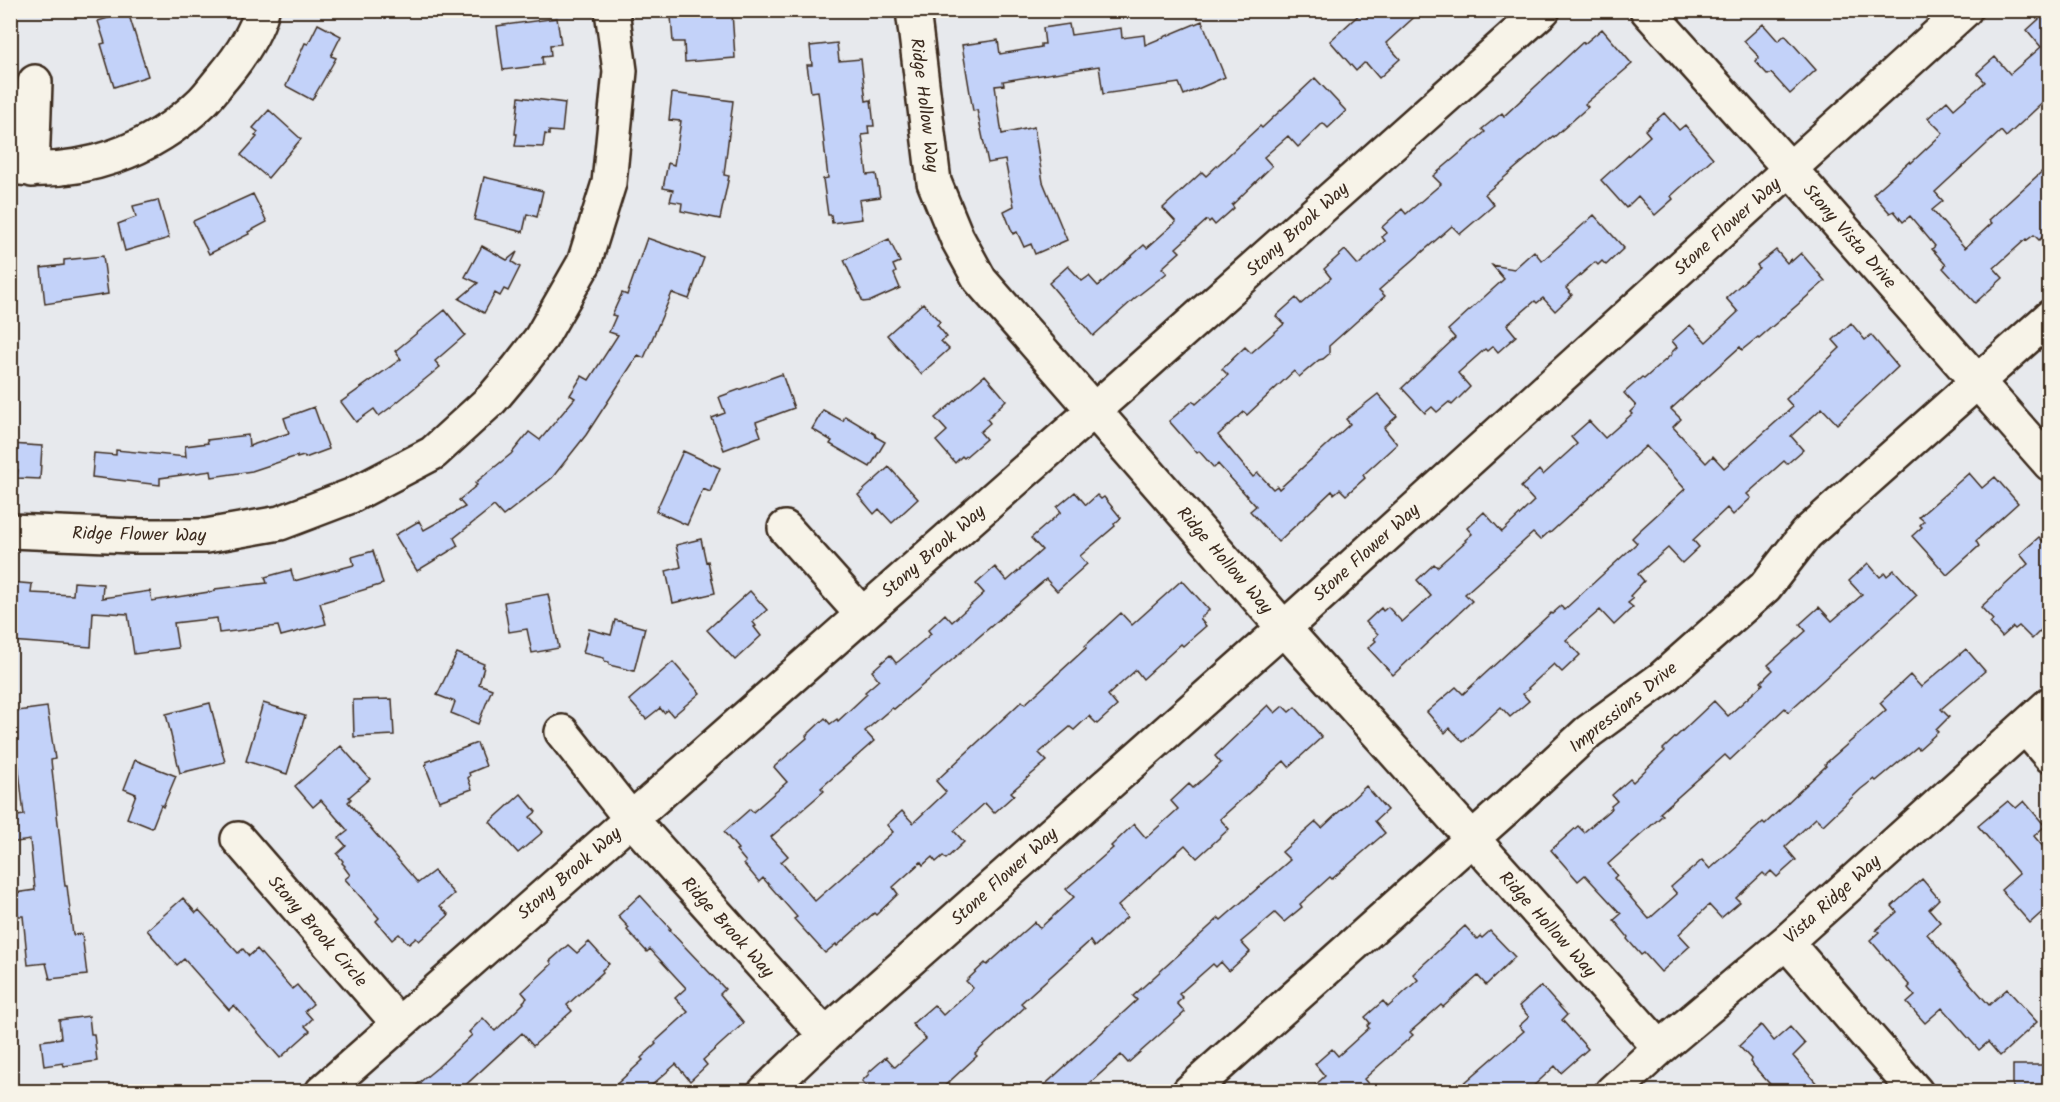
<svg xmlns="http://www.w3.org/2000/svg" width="2060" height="1102" font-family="Kalam,sans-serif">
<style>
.building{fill:#c3d2f9;stroke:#3b2a1e;stroke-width:1.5}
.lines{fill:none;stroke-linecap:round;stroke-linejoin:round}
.minor-casing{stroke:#3b2a1e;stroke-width:38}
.minor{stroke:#f7f3e8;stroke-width:33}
.labels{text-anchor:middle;stroke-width:4.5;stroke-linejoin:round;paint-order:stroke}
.street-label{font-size:18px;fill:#3b2a1e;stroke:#f7f3e8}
</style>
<rect width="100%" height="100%" fill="#e7e9ed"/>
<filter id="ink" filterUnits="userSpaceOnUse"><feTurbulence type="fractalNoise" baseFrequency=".0167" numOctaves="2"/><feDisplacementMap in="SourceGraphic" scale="12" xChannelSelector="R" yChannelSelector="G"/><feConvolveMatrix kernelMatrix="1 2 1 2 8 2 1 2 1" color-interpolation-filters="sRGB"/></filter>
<g filter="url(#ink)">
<path class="building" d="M 1364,10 L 1422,10 L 1386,43 L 1400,59 L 1379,78 L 1367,64 L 1364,63 L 1356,71 L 1330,41 Z
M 2049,10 L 2049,97 L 2006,137 L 2001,131 L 1935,192 L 1943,201 L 1932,210 L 1965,248 L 1992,223 L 1989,220 L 2049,165 L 2049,231 L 2039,240 L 2034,235 L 2027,240 L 2026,239 L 1994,268 L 2003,278 L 1975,303 L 1943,268 L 1946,265 L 1932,249 L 1935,246 L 1910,216 L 1903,222 L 1894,211 L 1890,213 L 1873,194 L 1910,161 L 1911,163 L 1943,133 L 1928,118 L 1947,101 L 1954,109 L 1985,82 L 1977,73 L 1995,57 L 2010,74 L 2041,47 L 2027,30 Z
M 128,12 L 148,76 L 114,87 L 101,44 L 105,43 L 98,21 Z
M 732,12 L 735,58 L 685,62 L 684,42 L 673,42 L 671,16 Z
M 557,18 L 561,44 L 550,45 L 551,56 L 542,57 L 543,65 L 503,70 L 497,26 Z
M 1202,21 L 1225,77 L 1184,95 L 1179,83 L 1103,94 L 1099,66 L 1003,81 L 1004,85 L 995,86 L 1002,134 L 1034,127 L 1043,182 L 1067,240 L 1035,254 L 1031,244 L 1024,247 L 1017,232 L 1013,234 L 1004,211 L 1014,206 L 1005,160 L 988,163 L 977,110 L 973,111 L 962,45 L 998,40 L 1000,54 L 1041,47 L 1041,44 L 1045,44 L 1043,28 L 1069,24 L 1071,35 L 1121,28 L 1122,38 L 1144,35 L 1145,45 Z
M 318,24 L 341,36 L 331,56 L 336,58 L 312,100 L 286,86 L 305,43 L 308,44 Z
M 1763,24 L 1778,41 L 1785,35 L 1816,70 L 1790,94 L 1771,73 L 1768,75 L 1755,61 L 1759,57 L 1744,41 Z
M 1602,29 L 1632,64 L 1585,104 L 1588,107 L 1554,137 L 1553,136 L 1485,194 L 1494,205 L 1460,234 L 1452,226 L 1379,290 L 1385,296 L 1329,346 L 1329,354 L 1323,359 L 1319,360 L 1299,377 L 1294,371 L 1247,415 L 1244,412 L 1218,435 L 1253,477 L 1258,473 L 1273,489 L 1277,486 L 1279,489 L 1350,424 L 1346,419 L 1378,394 L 1397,416 L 1384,428 L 1397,444 L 1363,475 L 1365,478 L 1346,495 L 1340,489 L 1334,494 L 1332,491 L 1278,542 L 1250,511 L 1256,506 L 1218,464 L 1214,468 L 1199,451 L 1197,453 L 1169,421 L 1193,401 L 1196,404 L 1228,375 L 1222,369 L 1245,347 L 1251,353 L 1284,324 L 1276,316 L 1296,298 L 1301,304 L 1331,278 L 1324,269 L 1345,250 L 1358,265 L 1385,241 L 1382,237 L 1387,233 L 1382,227 L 1402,209 L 1406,214 L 1441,184 L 1433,176 L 1485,132 L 1482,129 L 1502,113 L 1504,116 L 1583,42 L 1584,44 Z
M 837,43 L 839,61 L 861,59 L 866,101 L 871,100 L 874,126 L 868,126 L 869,134 L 862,135 L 867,175 L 876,174 L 880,197 L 859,200 L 862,219 L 832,223 L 831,215 L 828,215 L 823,179 L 828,178 L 818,91 L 811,92 L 807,65 L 812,65 L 810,46 Z
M 1315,78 L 1346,111 L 1328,128 L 1323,123 L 1298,147 L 1288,136 L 1264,157 L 1272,166 L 1232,205 L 1234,208 L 1215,225 L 1211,220 L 1209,222 L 1207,220 L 1176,248 L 1180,252 L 1162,268 L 1167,273 L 1135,298 L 1093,336 L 1049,283 L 1068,266 L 1082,281 L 1089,276 L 1098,286 L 1144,245 L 1147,248 L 1176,222 L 1163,208 L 1202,172 L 1206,176 L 1260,126 L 1262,128 Z
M 672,93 L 733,101 L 724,175 L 729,176 L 720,219 L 681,211 L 682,203 L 670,201 L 673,190 L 663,188 L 668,163 L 674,165 L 681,121 L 669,120 Z
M 519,97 L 565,103 L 562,132 L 549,131 L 549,135 L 545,134 L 543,147 L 515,146 L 517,134 L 515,134 Z
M 269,110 L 301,139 L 268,178 L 241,155 L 257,137 L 255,136 L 258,132 L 253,128 Z
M 1664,113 L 1679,130 L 1685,125 L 1713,158 L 1671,196 L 1673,199 L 1655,215 L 1638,196 L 1626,208 L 1601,180 L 1650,136 L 1645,130 Z
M 484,177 L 543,191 L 537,217 L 527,214 L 523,232 L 474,220 Z
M 253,194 L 267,222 L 248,232 L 249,234 L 209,254 L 193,221 Z
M 158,200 L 169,238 L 125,251 L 118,224 L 136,217 L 133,206 Z
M 1594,215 L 1624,248 L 1606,265 L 1602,261 L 1598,265 L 1595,262 L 1566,288 L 1572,295 L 1555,311 L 1543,298 L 1537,303 L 1535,301 L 1507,325 L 1516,336 L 1498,352 L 1493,346 L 1487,351 L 1485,349 L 1458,373 L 1470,387 L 1452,405 L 1449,402 L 1437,412 L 1432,407 L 1425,413 L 1402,388 L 1455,338 L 1448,330 L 1504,279 L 1492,265 L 1514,269 L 1534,251 L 1542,261 Z
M 647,238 L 704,258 L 689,299 L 672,293 L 644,358 L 638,355 L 586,435 L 552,478 L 503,516 L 494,506 L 454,538 L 458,546 L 417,571 L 395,535 L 419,521 L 424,530 L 465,507 L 459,500 L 477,485 L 475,483 L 511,454 L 529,432 L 540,440 L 575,398 L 570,395 L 582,376 L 589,380 L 618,335 L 609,332 L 616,316 L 612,315 L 622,293 L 627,295 Z
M 889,239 L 900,262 L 893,265 L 896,272 L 894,274 L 900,288 L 871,301 L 863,302 L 844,260 Z
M 482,246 L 507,260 L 517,252 L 512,262 L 520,267 L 508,291 L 504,289 L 500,296 L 495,293 L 484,313 L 459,299 L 478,283 L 465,277 Z
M 1776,250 L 1787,263 L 1791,259 L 1792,261 L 1801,253 L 1825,281 L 1759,338 L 1758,337 L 1742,350 L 1740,347 L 1671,409 L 1681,419 L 1673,427 L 1706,463 L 1713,456 L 1724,468 L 1793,407 L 1786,399 L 1840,348 L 1833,340 L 1851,323 L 1865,340 L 1871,335 L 1898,367 L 1837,424 L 1822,408 L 1791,436 L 1803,450 L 1787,464 L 1784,461 L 1747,494 L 1751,498 L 1733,515 L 1727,508 L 1693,540 L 1699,547 L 1682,563 L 1668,548 L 1638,574 L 1644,581 L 1630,596 L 1633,599 L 1628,603 L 1633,607 L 1614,625 L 1600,610 L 1566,640 L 1580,655 L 1562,672 L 1554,664 L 1528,688 L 1529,689 L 1523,694 L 1529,701 L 1510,717 L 1501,707 L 1463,742 L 1450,728 L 1445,733 L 1427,712 L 1456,687 L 1463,694 L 1551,613 L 1552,614 L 1561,606 L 1564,610 L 1637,543 L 1632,538 L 1639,531 L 1685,489 L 1646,446 L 1550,533 L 1549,532 L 1540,540 L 1533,533 L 1465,594 L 1472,601 L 1393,675 L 1368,648 L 1376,641 L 1374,639 L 1378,634 L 1366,622 L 1381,608 L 1383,611 L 1388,607 L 1402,622 L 1431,596 L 1417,580 L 1434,564 L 1437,567 L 1466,541 L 1465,540 L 1472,534 L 1467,528 L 1484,512 L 1502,532 L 1534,501 L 1521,487 L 1539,470 L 1543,475 L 1577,444 L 1571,437 L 1589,421 L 1605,438 L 1632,414 L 1630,412 L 1636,406 L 1624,393 L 1642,377 L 1644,379 L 1672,354 L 1671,353 L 1677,347 L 1672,341 L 1690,325 L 1706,342 L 1738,312 L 1726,298 L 1759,268 L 1757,265 Z
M 103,256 L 108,294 L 45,304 L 41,268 L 64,265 L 64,260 Z
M 923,303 L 940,322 L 937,325 L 947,337 L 941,341 L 949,349 L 921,374 L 887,335 Z
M 445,310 L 465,335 L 435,361 L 440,367 L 391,407 L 379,416 L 374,409 L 356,422 L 341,402 L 401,359 L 395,351 Z
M 782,374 L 794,408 L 756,422 L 761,436 L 724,450 L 712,418 L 725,413 L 719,397 Z
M 985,375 L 1006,400 L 987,419 L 990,423 L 980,432 L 986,439 L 964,458 L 962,456 L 955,463 L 936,441 L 947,431 L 935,418 Z
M 314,407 L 329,449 L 305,458 L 304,456 L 297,458 L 297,456 L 252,471 L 212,477 L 211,471 L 160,478 L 160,485 L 92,477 L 94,453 L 116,455 L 116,450 L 186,457 L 185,446 L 208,443 L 207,440 L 248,435 L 249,446 L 289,433 L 284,418 Z
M 823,410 L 843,421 L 845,416 L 875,434 L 876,437 L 885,442 L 870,467 L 830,444 L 832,441 L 812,429 Z
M 10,444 L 42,446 L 40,479 L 17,478 L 18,470 L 10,470 Z
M 683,451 L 720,468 L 710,492 L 703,489 L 687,525 L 656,511 Z
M 889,467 L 918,499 L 892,523 L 879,509 L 874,514 L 858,495 Z
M 1969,473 L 1982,488 L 1995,477 L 2018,503 L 1976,541 L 1979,546 L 1947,575 L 1912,536 L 1922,527 L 1920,525 L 1924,521 L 1919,517 Z
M 1075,492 L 1086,505 L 1097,495 L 1101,499 L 1104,497 L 1121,518 L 1114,524 L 1115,526 L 1080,556 L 1087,564 L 1057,591 L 1046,579 L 937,673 L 894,709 L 892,708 L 865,731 L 874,741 L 821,788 L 824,791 L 771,837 L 788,856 L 781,862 L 815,901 L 893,832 L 887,825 L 902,811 L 913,823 L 946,792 L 936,781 L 1022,701 L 1025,704 L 1086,648 L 1085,646 L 1121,613 L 1132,625 L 1182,580 L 1209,610 L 1200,619 L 1206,626 L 1183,646 L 1181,644 L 1143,679 L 1136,670 L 1108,695 L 1117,706 L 1097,724 L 1089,716 L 1074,730 L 1070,727 L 1039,753 L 1047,761 L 1011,792 L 1014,795 L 994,813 L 985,803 L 954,831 L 964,842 L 946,859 L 943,856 L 936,862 L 932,857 L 923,865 L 921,862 L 893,887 L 898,894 L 876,915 L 874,913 L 837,946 L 836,944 L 825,953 L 794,919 L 797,917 L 763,878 L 759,882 L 744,864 L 746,862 L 736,850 L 738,849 L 724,832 L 750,809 L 753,812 L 787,782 L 774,767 L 807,738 L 806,736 L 825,718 L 830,724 L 837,719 L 838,721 L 867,694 L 865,692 L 879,680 L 872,671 L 890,655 L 896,663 L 899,661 L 931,634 L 928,630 L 945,614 L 952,622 L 984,593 L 976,584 L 995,567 L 1007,581 L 1042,550 L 1031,538 L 1061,512 L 1057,507 Z
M 2039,537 L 2048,546 L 2049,544 L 2049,622 L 2032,639 L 2019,626 L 2015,629 L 2013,627 L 2002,637 L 1990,623 L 1993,620 L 1981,607 L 2028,564 L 2020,554 Z
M 701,539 L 706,562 L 708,561 L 715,593 L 673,603 L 666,571 L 681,567 L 676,545 Z
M 373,551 L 383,584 L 320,603 L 326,624 L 281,636 L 278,626 L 219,633 L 217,618 L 174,623 L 178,648 L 134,654 L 128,614 L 93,612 L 91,647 L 10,641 L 10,582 L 32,584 L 31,593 L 73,595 L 74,582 L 103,584 L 102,598 L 150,591 L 152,601 L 215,591 L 215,589 L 267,583 L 265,577 L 291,570 L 294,581 L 354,565 L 352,557 Z
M 1868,563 L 1880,577 L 1885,573 L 1887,576 L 1894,570 L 1917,595 L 1788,712 L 1785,708 L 1730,760 L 1725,755 L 1660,813 L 1663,815 L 1608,864 L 1617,875 L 1614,878 L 1649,919 L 1677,894 L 1671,887 L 1702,860 L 1710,869 L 1763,822 L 1765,824 L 1826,766 L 1825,764 L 1886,710 L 1880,703 L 1910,675 L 1921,687 L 1966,649 L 1985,671 L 1941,709 L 1949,717 L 1936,730 L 1938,732 L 1919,749 L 1917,747 L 1876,781 L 1874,779 L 1861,789 L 1823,825 L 1816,818 L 1785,847 L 1796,860 L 1777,877 L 1771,871 L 1766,876 L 1763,873 L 1736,898 L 1740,902 L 1721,918 L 1709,905 L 1679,934 L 1690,946 L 1661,972 L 1644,953 L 1641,955 L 1627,939 L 1628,937 L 1614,920 L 1621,914 L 1585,875 L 1578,881 L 1551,850 L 1578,826 L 1584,832 L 1612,808 L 1611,806 L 1617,801 L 1612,795 L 1630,779 L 1633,782 L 1665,751 L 1663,749 L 1714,701 L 1728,716 L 1763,684 L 1761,682 L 1773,670 L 1768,665 L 1806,631 L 1800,624 L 1819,607 L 1832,621 L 1862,595 L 1849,581 Z
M 750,591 L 767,610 L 753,622 L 756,626 L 754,627 L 761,636 L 735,660 L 707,630 Z
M 548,594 L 559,648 L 532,653 L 527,629 L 509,632 L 504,602 Z
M 615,620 L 645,628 L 634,671 L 609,665 L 609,662 L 604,661 L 604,658 L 583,653 L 589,629 L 611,635 Z
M 457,653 L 484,664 L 482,667 L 484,667 L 479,684 L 492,689 L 478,724 L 451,713 L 455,702 L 437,695 Z
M 673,662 L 700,693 L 673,716 L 668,710 L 664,713 L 660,708 L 646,719 L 629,700 Z
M 392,699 L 394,735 L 354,737 L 353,700 Z
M 210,703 L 225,762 L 180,773 L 166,714 Z
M 263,703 L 305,716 L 287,774 L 246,761 Z
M 1268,705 L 1275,713 L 1283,706 L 1289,712 L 1295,707 L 1322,737 L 1289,767 L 1284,761 L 1220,819 L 1229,829 L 1197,858 L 1185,845 L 1118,906 L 1127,917 L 1094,947 L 1090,941 L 1021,1003 L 1025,1007 L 975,1054 L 977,1056 L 938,1092 L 872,1092 L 862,1081 L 869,1074 L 868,1073 L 886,1057 L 895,1067 L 926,1039 L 912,1024 L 934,1005 L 943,1015 L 973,988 L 966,981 L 985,963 L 987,965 L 1035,922 L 1040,928 L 1074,897 L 1066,889 L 1113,848 L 1111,846 L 1134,824 L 1146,838 L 1178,809 L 1171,801 L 1189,784 L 1193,788 L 1221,763 L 1215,756 Z
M 47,707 L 55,759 L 51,760 L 65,886 L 67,886 L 73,935 L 82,934 L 87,975 L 50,979 L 46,963 L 28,965 L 23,916 L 18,916 L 15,893 L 35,890 L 30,840 L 10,843 L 10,817 L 24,815 L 17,753 L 10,754 L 10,712 Z
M 477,743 L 486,766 L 469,773 L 470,776 L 468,778 L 472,789 L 439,801 L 425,765 L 427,764 L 426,762 Z
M 341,746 L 370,779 L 349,797 L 351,799 L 348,802 L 418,883 L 434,871 L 454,894 L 440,906 L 449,915 L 419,941 L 416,938 L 409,944 L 399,934 L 392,940 L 376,921 L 379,918 L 345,879 L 350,875 L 344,867 L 345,866 L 342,863 L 343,861 L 337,854 L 346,846 L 339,838 L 348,831 L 321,800 L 313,807 L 295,786 Z
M 135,760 L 176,776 L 163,807 L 161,805 L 152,828 L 127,818 L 136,794 L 124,789 Z
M 1366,786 L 1387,810 L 1375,821 L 1385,833 L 1332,879 L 1330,877 L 1300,904 L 1302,907 L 1284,922 L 1275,913 L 1241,942 L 1250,952 L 1229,971 L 1221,962 L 1216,967 L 1213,964 L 1179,994 L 1183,998 L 1177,1003 L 1185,1012 L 1128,1063 L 1121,1055 L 1080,1092 L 1037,1092 L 1137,1000 L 1133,996 L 1219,918 L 1221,920 L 1290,860 L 1282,852 L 1316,822 L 1322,828 Z
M 521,794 L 536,812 L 530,817 L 543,832 L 518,853 L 490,822 Z
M 2008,801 L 2016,808 L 2024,801 L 2045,826 L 2034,836 L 2049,854 L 2049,906 L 2030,923 L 2001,890 L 2019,874 L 1978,826 Z
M 1922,879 L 1939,899 L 1929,909 L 1940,922 L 1927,934 L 1989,1005 L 2007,989 L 2037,1022 L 2000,1056 L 1988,1042 L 1979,1050 L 1942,1008 L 1925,1023 L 1907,1003 L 1915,996 L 1908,988 L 1910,986 L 1870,940 L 1879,932 L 1876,930 L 1897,912 L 1892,906 Z
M 640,895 L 671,929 L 669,930 L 725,989 L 720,994 L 744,1023 L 703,1060 L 707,1065 L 690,1081 L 676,1064 L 644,1092 L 608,1092 L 643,1060 L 641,1058 L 656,1044 L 655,1042 L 688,1012 L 675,998 L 686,988 L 650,949 L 647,952 L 627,930 L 629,928 L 618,916 Z
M 183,898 L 196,913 L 199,910 L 238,953 L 243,949 L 249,956 L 257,949 L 292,989 L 297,985 L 313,1004 L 305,1011 L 312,1019 L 305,1026 L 310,1031 L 280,1058 L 234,1005 L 229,1010 L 184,959 L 177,965 L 147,930 Z
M 1465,926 L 1477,939 L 1480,936 L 1482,938 L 1490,931 L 1515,957 L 1486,985 L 1478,976 L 1443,1007 L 1441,1005 L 1410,1032 L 1413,1035 L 1364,1079 L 1375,1092 L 1308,1092 L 1325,1076 L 1315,1064 L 1332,1049 L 1338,1056 L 1369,1028 L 1367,1026 L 1370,1023 L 1365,1017 L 1383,1001 L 1388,1007 L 1418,980 L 1413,974 Z
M 589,942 L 609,964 L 602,970 L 603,972 L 567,1005 L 572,1011 L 533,1046 L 522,1033 L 458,1092 L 408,1092 L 437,1068 L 472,1035 L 469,1032 L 483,1018 L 495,1031 L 524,1003 L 523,1002 L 527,998 L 522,992 L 552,964 L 550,961 L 568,945 L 577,953 Z
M 1541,986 L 1567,1015 L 1562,1020 L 1588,1049 L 1561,1073 L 1555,1066 L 1527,1092 L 1454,1092 L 1524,1031 L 1519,1026 L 1529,1017 L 1519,1006 Z
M 89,1016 L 91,1034 L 94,1034 L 97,1061 L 64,1066 L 63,1063 L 44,1066 L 41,1041 L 61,1038 L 59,1020 Z
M 1761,1025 L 1774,1041 L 1790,1027 L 1805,1044 L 1793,1056 L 1824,1092 L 1777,1092 L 1750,1062 L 1751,1059 L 1739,1046 Z
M 2013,1065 L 2049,1065 L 2049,1092 L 2013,1092 Z"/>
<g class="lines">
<defs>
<path id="minor" d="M 913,10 L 934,182 L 957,238 L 980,280 L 1297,643 L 1660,1048
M 1647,10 L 1790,169 L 2050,464
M 10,167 C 80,177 152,151 202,102 C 210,94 216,85 223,77 C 239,58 255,35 262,10
M 32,170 L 35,82
M 785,528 L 862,614
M 10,531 L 132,536 L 206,536 L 280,523 L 351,496 L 433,453 L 492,399 L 518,368 L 541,338 L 584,263 L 609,183 L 620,71 L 612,10
M 2025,727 L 2050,756
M 562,732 L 631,819 L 825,1035
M 238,839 L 398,1023
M 1786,942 L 1916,1092
M 322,1092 L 1119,388 L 1543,10
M 765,1092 L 825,1035 L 1284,628 L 1965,10
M 1189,1092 L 1503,811 L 1588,732 L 1662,678 L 1765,587 L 1806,534 L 2050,317
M 1612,1092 L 1660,1048 L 1786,942 L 2050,704"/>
</defs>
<use href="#minor" class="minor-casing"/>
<use href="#minor" class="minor"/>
</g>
</g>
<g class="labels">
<g class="street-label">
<text transform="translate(925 105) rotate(83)" y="6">Ridge Hollow Way</text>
<text transform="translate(1727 226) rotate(-42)" y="6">Stone Flower Way</text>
<text transform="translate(1297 229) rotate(-42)" y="6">Stony Brook Way</text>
<text transform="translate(1850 236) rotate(49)" y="6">Stony Vista Drive</text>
<text transform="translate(139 534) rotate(1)" y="6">Ridge Flower Way</text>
<text transform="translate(933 551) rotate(-41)" y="6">Stony Brook Way</text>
<text transform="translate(1366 552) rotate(-42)" y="6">Stone Flower Way</text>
<text transform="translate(1225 560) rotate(49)" y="6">Ridge Hollow Way</text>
<text transform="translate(1623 707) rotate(-39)" y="6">Impressions Drive</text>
<text transform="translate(569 873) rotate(-41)" y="6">Stony Brook Way</text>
<text transform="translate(1004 876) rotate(-42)" y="6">Stone Flower Way</text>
<text transform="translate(1832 899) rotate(-42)" y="6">Vista Ridge Way</text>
<text transform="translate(1548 924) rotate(48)" y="6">Ridge Hollow Way</text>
<text transform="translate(728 927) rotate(48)" y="6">Ridge Brook Way</text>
<text transform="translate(318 931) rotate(49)" y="6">Stony Brook Circle</text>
</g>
</g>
<rect width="2060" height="1102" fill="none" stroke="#f7f3e8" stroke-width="36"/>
<rect x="18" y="18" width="2024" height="1066" fill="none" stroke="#3b2a1e" stroke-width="2" filter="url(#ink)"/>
</svg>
